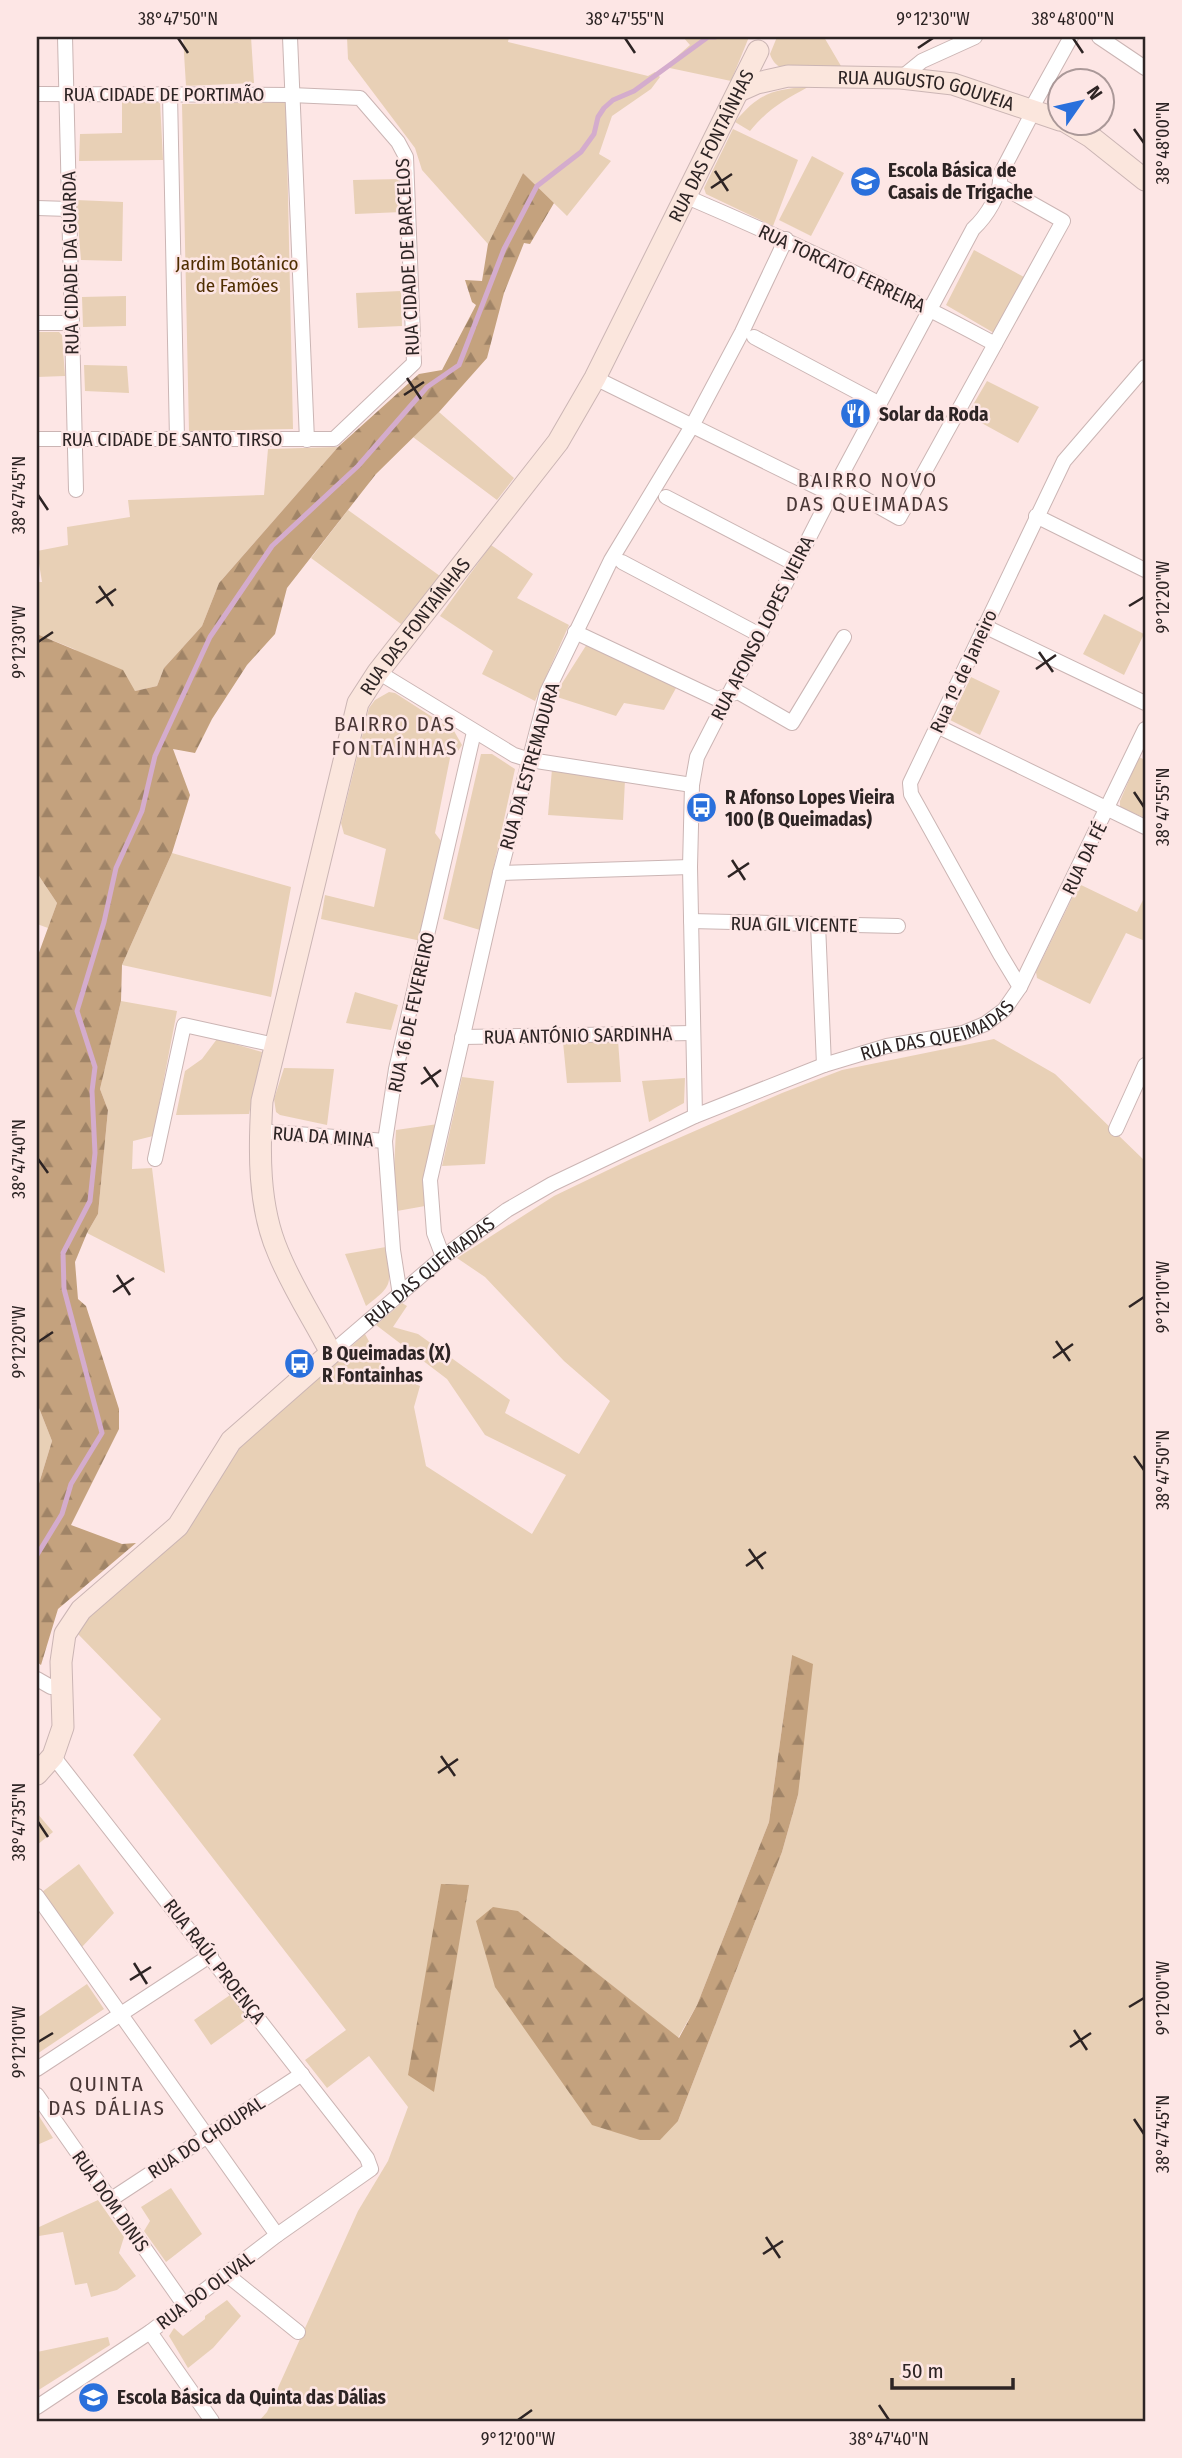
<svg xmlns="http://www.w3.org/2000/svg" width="1182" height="2458" font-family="'Fira Sans Condensed',sans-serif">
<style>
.green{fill:#e8d0b6;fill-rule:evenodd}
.forest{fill:url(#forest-firs)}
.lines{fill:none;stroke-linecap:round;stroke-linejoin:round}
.stream{stroke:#d4accd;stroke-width:5}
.street-casing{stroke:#cbb5b4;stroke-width:16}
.secondary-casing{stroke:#cbb5b4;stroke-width:23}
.street{stroke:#fff;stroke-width:14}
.secondary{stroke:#fbe6dd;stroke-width:21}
.ticks{fill:none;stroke:#2d2424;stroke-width:2.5}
.labels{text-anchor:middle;stroke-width:5;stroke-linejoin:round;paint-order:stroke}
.street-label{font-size:19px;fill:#2d2424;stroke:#fde6e5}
.poi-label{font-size:19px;font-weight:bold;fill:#2d2424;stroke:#fde6e5;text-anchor:start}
.park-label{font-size:19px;fill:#4f2e00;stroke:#fde6e5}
.neighbourhood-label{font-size:21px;letter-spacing:2px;fill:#493736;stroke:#fde6e5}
.neatline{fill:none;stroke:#2d2424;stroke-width:2.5}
.ticks-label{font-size:18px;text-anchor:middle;fill:#2d2424}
</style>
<defs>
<pattern id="forest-firs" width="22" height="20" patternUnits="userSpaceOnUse" patternTransform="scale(1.75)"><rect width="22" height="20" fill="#c4a27e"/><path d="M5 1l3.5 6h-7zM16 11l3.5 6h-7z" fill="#a08467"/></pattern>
</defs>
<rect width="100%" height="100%" fill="#fde6e5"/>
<path class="green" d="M 183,37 L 251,37 L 254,83 L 186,86 Z
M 347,37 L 509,37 L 508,42 L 648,76 L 655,72 L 660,77 L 651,89 L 612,116 L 599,154 L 611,161 L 567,216 L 523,173 L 488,244 L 422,170 L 415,148 L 348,59 Z
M 683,37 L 749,37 L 731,81 L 665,67 L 690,45 Z
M 777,37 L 824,37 L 841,66 C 819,69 778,81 770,54 Z
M 808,87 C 783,101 769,108 750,131 L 735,122 C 758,94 772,89 808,87 Z
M 122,101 L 160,101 L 163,160 L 79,161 L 80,134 L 122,133 Z
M 286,102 L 293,429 L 189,431 L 182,104 Z
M 733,129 L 798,160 L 773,226 L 706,194 L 704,188 Z
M 812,156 L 844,173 L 811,236 L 779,220 Z
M 401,179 L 402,212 L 355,214 L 353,180 Z
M 76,200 L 123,202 L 122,261 L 81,260 Z
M 974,250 L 1024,277 L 994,333 L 946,305 Z
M 401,291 L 402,326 L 358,328 L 356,293 Z
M 126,296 L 126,326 L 83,327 L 82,297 Z
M 37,332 L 59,332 L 62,335 L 65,376 L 37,377 Z
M 84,365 L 127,366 L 129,393 L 85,391 Z
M 987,381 L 1039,407 L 1018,443 L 967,415 Z
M 439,412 L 514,478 L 497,500 L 413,437 Z
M 338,447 L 219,583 L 202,626 L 164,668 L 157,686 L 135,691 L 74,649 L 37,634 L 37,582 L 42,582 L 37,551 L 68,545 L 67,527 L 130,517 L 128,500 L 264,495 L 268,449 Z
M 348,510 L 440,576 L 401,624 L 311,558 Z
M 491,545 L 533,574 L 517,598 L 569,625 L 535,701 L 482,674 L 493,651 L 440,616 Z
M 1104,614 L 1144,634 L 1124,675 L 1083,654 Z
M 587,644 L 676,688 L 664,710 L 624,703 L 616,716 L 554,696 Z
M 971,677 L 1000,691 L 980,735 L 950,720 Z
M 389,692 L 395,693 L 454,731 L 462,745 L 458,751 L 451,753 L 435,833 L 441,841 L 421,941 L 321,919 L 325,895 L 374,907 L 386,849 L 344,834 L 341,823 L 369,708 L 375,700 Z
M 481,754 L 492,754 L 515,769 L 480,930 L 443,919 Z
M 1139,757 L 1145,760 L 1145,818 L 1120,807 L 1120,801 Z
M 552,769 L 625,780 L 623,820 L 548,815 Z
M 172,853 L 291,887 L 271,997 L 122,965 Z
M 37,873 L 57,903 L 48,928 L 37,924 Z
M 1079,884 L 1137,912 L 1145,896 L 1145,941 L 1126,933 L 1090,1004 L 1037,978 L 1036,972 Z
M 355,992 L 398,1005 L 391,1030 L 346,1023 Z
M 121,1001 L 177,1011 L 153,1136 L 133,1141 L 132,1169 L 152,1168 L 165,1273 L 87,1233 L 98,1214 L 108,1110 L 100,1089 Z
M 217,1039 L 262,1052 L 249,1114 L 176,1115 L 185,1071 L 202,1059 Z
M 994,1039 L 1055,1074 L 1145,1161 L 1145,2421 L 259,2421 L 267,2412 L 358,2211 L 388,2161 L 408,2107 L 369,2056 L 327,2088 L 305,2060 L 346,2030 L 133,1755 L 161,1719 L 77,1633 L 82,1620 L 236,1450 L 365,1334 L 385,1371 L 420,1386 L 414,1407 L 426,1466 L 532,1534 L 566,1475 L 485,1435 L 447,1379 L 376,1325 L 402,1303 L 407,1306 L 393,1327 L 418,1334 L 510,1400 L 505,1413 L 579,1454 L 610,1401 L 564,1361 L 485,1277 L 457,1258 L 554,1196 L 633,1158 L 782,1093 L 842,1070 ZM 792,1655 L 798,1795 L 782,1852 L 678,2121 L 518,1911 L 678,2038 L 697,2005 L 769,1822 Z
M 618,1040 L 621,1082 L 567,1083 L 563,1042 Z
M 284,1068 L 334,1069 L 327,1125 L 280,1115 L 276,1112 L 274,1099 Z
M 462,1077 L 494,1081 L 485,1164 L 442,1166 Z
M 685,1078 L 684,1103 L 649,1122 L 642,1081 Z
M 438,1124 L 425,1206 L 397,1211 L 394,1169 L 396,1130 Z
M 386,1247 C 389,1283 397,1283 366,1306 L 345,1254 Z
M 37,1403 L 52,1441 L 37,1490 Z
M 37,1813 L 53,1832 L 37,1845 Z
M 79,1864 L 114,1913 L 81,1948 L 42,1892 Z
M 87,1984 L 104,2009 L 37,2054 L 37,2018 Z
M 233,1993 L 250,2017 L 211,2045 L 194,2020 Z
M 37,2113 L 53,2138 L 37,2145 Z
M 171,2188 L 202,2234 L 166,2262 L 144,2231 L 150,2221 L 141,2207 Z
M 98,2200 L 124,2237 L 119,2253 L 136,2276 L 117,2290 L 91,2297 L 87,2283 L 75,2285 L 63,2232 L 39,2236 L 37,2228 Z
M 227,2300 L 241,2316 L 213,2348 L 188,2368 L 169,2336 L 174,2328 L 183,2336 L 205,2319 L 205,2316 Z
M 108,2337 L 110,2345 L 37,2391 L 37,2352 Z"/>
<path class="forest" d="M 523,173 L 554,203 L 530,244 L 524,243 L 504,293 L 487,358 L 439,412 L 376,474 L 287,588 L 275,634 L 247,665 L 212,719 L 195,753 L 173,749 L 190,795 L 172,853 L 122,965 L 121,1001 L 100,1089 L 108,1110 L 98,1214 L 87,1233 L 75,1262 L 78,1299 L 86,1306 L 119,1409 L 119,1429 L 71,1525 L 122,1544 L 136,1543 L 58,1609 L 41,1665 L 37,1662 L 37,1490 L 52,1441 L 37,1403 L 37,958 L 57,903 L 37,873 L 37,634 L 123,670 L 135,691 L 157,686 L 164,668 L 202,626 L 219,583 L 338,447 L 419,374 L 442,370 L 476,305 L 472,302 L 465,280 L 482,281 L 488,244 Z
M 792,1655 L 813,1664 L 798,1795 L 782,1852 L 678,2121 L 660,2140 L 640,2140 L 592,2125 L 495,1987 L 476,1921 L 493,1907 L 518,1911 L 679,2038 L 697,2005 L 769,1822 Z
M 441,1884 L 469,1885 L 434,2092 L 408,2075 Z"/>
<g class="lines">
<path class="stream" d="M 37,1555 L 62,1514 L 71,1484 L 102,1433 L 64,1289 L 63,1253 L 90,1201 L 95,1153 L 92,1091 L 95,1067 L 77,1011 L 104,922 L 116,868 L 142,811 L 155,756 L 210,637 L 272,546 L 358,466 L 427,387 L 459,365 L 504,249 L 537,186 L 581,152 L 594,134 L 598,117 L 604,108 L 613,100 L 634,91 L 708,37 L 715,37"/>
<defs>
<g id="street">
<path d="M 65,37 L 76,490"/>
<path d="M 290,37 L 307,440"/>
<path d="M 1099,37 L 1145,68"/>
<path d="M 901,78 L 922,61 L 975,37"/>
<path d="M 37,94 L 291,95 L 360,98 L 398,142 L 406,157 L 414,363 L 334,439 L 37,439"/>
<path d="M 170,94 L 177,439"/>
<path d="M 687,197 C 792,242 895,290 995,344"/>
<path d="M 37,208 L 69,209"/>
<path d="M 37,323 L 71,323"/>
<path d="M 754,337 L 880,404"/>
<path d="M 595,378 L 831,494"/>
<path d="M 837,483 L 899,518 L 1063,221 L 1001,186"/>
<path d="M 666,497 L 795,564"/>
<path d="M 1036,516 L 1145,570"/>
<path d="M 622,562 L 758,634"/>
<path d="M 984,626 L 1145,703"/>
<path d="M 575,632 L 717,699 L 738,692 L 792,723 L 844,637"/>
<path d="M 378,672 L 514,755 L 530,760 L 692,785"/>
<path d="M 937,726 L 1145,827"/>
<path d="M 500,873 L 690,867"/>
<path d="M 691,921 L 898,926"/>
<path d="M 818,924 L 824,1065"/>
<path d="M 1020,987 L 1000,954 L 911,794 L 910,783 L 1064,461 L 1145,367"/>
<path d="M 462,1037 L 693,1033"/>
<path d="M 695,1116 L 690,867 L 692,785 L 697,757 L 837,483 L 973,229 C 986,217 1002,193 1000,175 L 1034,110 L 1035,102 L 1071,37"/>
<path d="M 1116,1129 L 1145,1065"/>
<path d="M 260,1131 L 385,1141"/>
<path d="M 155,1159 L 184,1025 L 275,1045"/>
<path d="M 443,1257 L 434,1233 L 430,1180 L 500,873 L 547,692 L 611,560 L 692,426 L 742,332 L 786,239"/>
<path d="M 400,1295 L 393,1250 L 385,1141 L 396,1069 L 474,732"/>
<path id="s1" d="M 331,1353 L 443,1257 L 507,1210 L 552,1184 L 695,1116 L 824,1065 L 887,1046 L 963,1033 L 985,1024 L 1004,1010 L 1020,987 L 1145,729"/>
<path d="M 37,1679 L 51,1687"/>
<path d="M 37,1896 L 277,2235"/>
<path d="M 37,2069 L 211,1955"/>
<path d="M 37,2095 L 185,2306"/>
<path d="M 110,2200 L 302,2074"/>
<path d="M 226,2274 L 298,2332"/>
<path d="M 150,2332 L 212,2421"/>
<path d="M 37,2407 L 150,2332 L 277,2235 L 371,2169 L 367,2158 L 53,1756"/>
</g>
<g id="secondary">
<path id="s2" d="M 739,91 L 757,83 L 788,76 L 901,78 L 953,84 L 1060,120"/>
<path d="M 1066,122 L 1091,137 L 1145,180"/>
<path id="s3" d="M 37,1774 L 53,1756 L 63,1727 L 61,1662 L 65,1634 L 81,1610 L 178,1526 L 231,1441 L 331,1353 C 314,1320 292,1287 278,1252 C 258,1206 259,1150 262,1101 L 358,703 L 378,672 L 558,442 L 595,378 L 758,51"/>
</g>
</defs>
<use href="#street" class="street-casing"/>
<use href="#secondary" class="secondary-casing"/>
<use href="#street" class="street"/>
<use href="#secondary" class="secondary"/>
</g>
<path class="ticks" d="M 178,38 L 188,53M 625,38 L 635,53M 1073,38 L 1083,53M 918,48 L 933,38M 1134,129 L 1144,143M 715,171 L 728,191M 711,188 L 732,174M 407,378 L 421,399M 404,395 L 424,382M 38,495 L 48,510M 99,586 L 113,606M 96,603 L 116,589M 1129,606 L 1144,597M 38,642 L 53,632M 1039,652 L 1053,672M 1036,669 L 1056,655M 1134,792 L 1144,807M 732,860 L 745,880M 728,877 L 749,863M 424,1067 L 438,1087M 421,1084 L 441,1070M 38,1159 L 48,1173M 117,1275 L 130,1295M 113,1292 L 134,1278M 1129,1307 L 1144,1297M 1056,1341 L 1070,1361M 38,1342 L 53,1332M 1053,1358 L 1073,1344M 1134,1456 L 1144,1470M 749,1549 L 763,1569M 746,1566 L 766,1552M 441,1756 L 455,1776M 438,1773 L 458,1759M 38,1822 L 48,1837M 134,1963 L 147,1984M 130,1980 L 151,1967M 1129,2007 L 1144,1998M 1074,2030 L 1087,2050M 38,2042 L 53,2033M 1070,2047 L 1091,2033M 1134,2119 L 1144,2134M 766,2237 L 780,2258M 763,2254 L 783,2241M 879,2405 L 889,2420M 518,2420 L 532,2410"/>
<defs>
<symbol id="school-disc" viewBox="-11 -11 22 22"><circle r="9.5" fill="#2a70dc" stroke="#fde6e5"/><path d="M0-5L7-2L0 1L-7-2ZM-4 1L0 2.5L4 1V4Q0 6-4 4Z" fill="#fff"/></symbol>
<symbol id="restaurant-disc" viewBox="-11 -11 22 22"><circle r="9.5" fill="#2a70dc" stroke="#fde6e5"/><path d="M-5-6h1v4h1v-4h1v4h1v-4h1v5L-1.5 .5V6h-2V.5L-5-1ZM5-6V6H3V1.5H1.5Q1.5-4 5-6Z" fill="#fff"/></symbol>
<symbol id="bus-disc" viewBox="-11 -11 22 22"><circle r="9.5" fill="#2a70dc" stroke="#fde6e5"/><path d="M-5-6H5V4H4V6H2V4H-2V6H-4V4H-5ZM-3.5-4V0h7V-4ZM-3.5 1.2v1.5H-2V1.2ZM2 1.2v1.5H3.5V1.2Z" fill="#fff"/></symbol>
</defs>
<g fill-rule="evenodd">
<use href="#school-disc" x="848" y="164" width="35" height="35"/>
<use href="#restaurant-disc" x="838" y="396" width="35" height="35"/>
<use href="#bus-disc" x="684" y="790" width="35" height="35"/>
<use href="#bus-disc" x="282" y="1346" width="35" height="35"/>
<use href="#school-disc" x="76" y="2380" width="35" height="35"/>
</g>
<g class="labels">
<g class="street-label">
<text dy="7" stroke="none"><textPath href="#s2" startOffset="191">RUA AUGUSTO GOUVEIA</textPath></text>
<text x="164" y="101">RUA CIDADE DE PORTIMÃO</text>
<text dy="7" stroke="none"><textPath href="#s3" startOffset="1878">RUA DAS FONTAÍNHAS</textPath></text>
<text transform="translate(407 257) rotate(-93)" y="7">RUA CIDADE DE BARCELOS</text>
<text transform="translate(70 263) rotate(-91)" y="7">RUA CIDADE DA GUARDA</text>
<text transform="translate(842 268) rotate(25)" y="7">RUA TORCATO FERREIRA</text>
<text x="172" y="446">RUA CIDADE DE SANTO TIRSO</text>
<text dy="7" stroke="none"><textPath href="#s3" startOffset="1311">RUA DAS FONTAÍNHAS</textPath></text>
<text transform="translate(762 628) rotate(-63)" y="7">RUA AFONSO LOPES VIEIRA</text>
<text transform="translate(963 671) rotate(-65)" y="7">Rua 1º de Janeiro</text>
<text transform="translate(529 766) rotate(-74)" y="7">RUA DA ESTREMADURA</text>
<text transform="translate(1084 858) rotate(-64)" y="7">RUA DA FÉ</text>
<text transform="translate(794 924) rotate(1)" y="7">RUA GIL VICENTE</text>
<text transform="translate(411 1012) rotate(-78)" y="7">RUA 16 DE FEVEREIRO</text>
<text dy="7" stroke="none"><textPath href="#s1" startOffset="695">RUA DAS QUEIMADAS</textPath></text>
<text transform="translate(578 1035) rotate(-1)" y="7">RUA ANTÓNIO SARDINHA</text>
<text transform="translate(323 1136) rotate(4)" y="7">RUA DA MINA</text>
<text dy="7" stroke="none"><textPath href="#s1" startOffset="128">RUA DAS QUEIMADAS</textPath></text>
<text transform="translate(215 1961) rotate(52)" y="7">RUA RAÚL PROENÇA</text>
<text transform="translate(206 2137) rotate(-33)" y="7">RUA DO CHOUPAL</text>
<text transform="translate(111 2201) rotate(55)" y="7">RUA DOM DINIS</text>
<text transform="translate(205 2290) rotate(-37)" y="7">RUA DO OLIVAL</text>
</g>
<g class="poi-label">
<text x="888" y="177">Escola Básica de<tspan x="888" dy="22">Casais de Trigache</tspan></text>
<text x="879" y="421">Solar da Roda</text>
<text x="725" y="804">R Afonso Lopes Vieira<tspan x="725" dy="22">100 (B Queimadas)</tspan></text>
<text x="322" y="1360">B Queimadas (X)<tspan x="322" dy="22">R Fontainhas</tspan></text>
<text x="117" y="2404">Escola Básica da Quinta das Dálias</text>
</g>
<g class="park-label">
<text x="237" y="270">Jardim Botânico<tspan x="237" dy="22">de Famões</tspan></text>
</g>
<g class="neighbourhood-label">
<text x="868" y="487">BAIRRO NOVO<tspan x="868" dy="24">DAS QUEIMADAS</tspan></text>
<text x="395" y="731">BAIRRO DAS<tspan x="395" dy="24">FONTAÍNHAS</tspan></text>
<text x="107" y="2091">QUINTA<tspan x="107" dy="24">DAS DÁLIAS</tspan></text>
</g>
</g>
<rect width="1182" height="2458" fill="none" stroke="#fde6e5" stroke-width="77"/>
<g transform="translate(1081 102) rotate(56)"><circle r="33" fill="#fde6e5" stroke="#aa9898" stroke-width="2"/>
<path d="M0-5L12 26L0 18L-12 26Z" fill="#2a70dc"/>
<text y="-10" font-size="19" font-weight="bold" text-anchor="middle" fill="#2d2424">N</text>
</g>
<path d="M892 2378v10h121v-10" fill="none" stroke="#2d2424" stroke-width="3.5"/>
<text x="902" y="2378" font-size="21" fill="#2d2424" stroke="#fde6e5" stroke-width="5" paint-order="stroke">50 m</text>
<rect x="38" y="38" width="1106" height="2382" class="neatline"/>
<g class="ticks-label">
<text x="178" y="25">38°47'50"N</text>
<text x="625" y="25">38°47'55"N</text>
<text x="933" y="25">9°12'30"W</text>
<text x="1073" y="25">38°48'00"N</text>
<text transform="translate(1163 143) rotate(-90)" y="6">38°48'00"N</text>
<text transform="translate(19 495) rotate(-90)" y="6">38°47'45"N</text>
<text transform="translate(1163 597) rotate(-90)" y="6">9°12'20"W</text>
<text transform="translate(19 642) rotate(-90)" y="6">9°12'30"W</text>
<text transform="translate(1163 807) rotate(-90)" y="6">38°47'55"N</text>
<text transform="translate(19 1159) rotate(-90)" y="6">38°47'40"N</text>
<text transform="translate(1163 1297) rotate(-90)" y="6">9°12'10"W</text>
<text transform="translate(19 1342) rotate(-90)" y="6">9°12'20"W</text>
<text transform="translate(1163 1470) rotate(-90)" y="6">38°47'50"N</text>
<text transform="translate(19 1822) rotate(-90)" y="6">38°47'35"N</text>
<text transform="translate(1163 1998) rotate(-90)" y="6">9°12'00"W</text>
<text transform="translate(19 2042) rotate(-90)" y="6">9°12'10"W</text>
<text transform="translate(1163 2134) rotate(-90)" y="6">38°47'45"N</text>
<text x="518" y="2445">9°12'00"W</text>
<text x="889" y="2445">38°47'40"N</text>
</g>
</svg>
